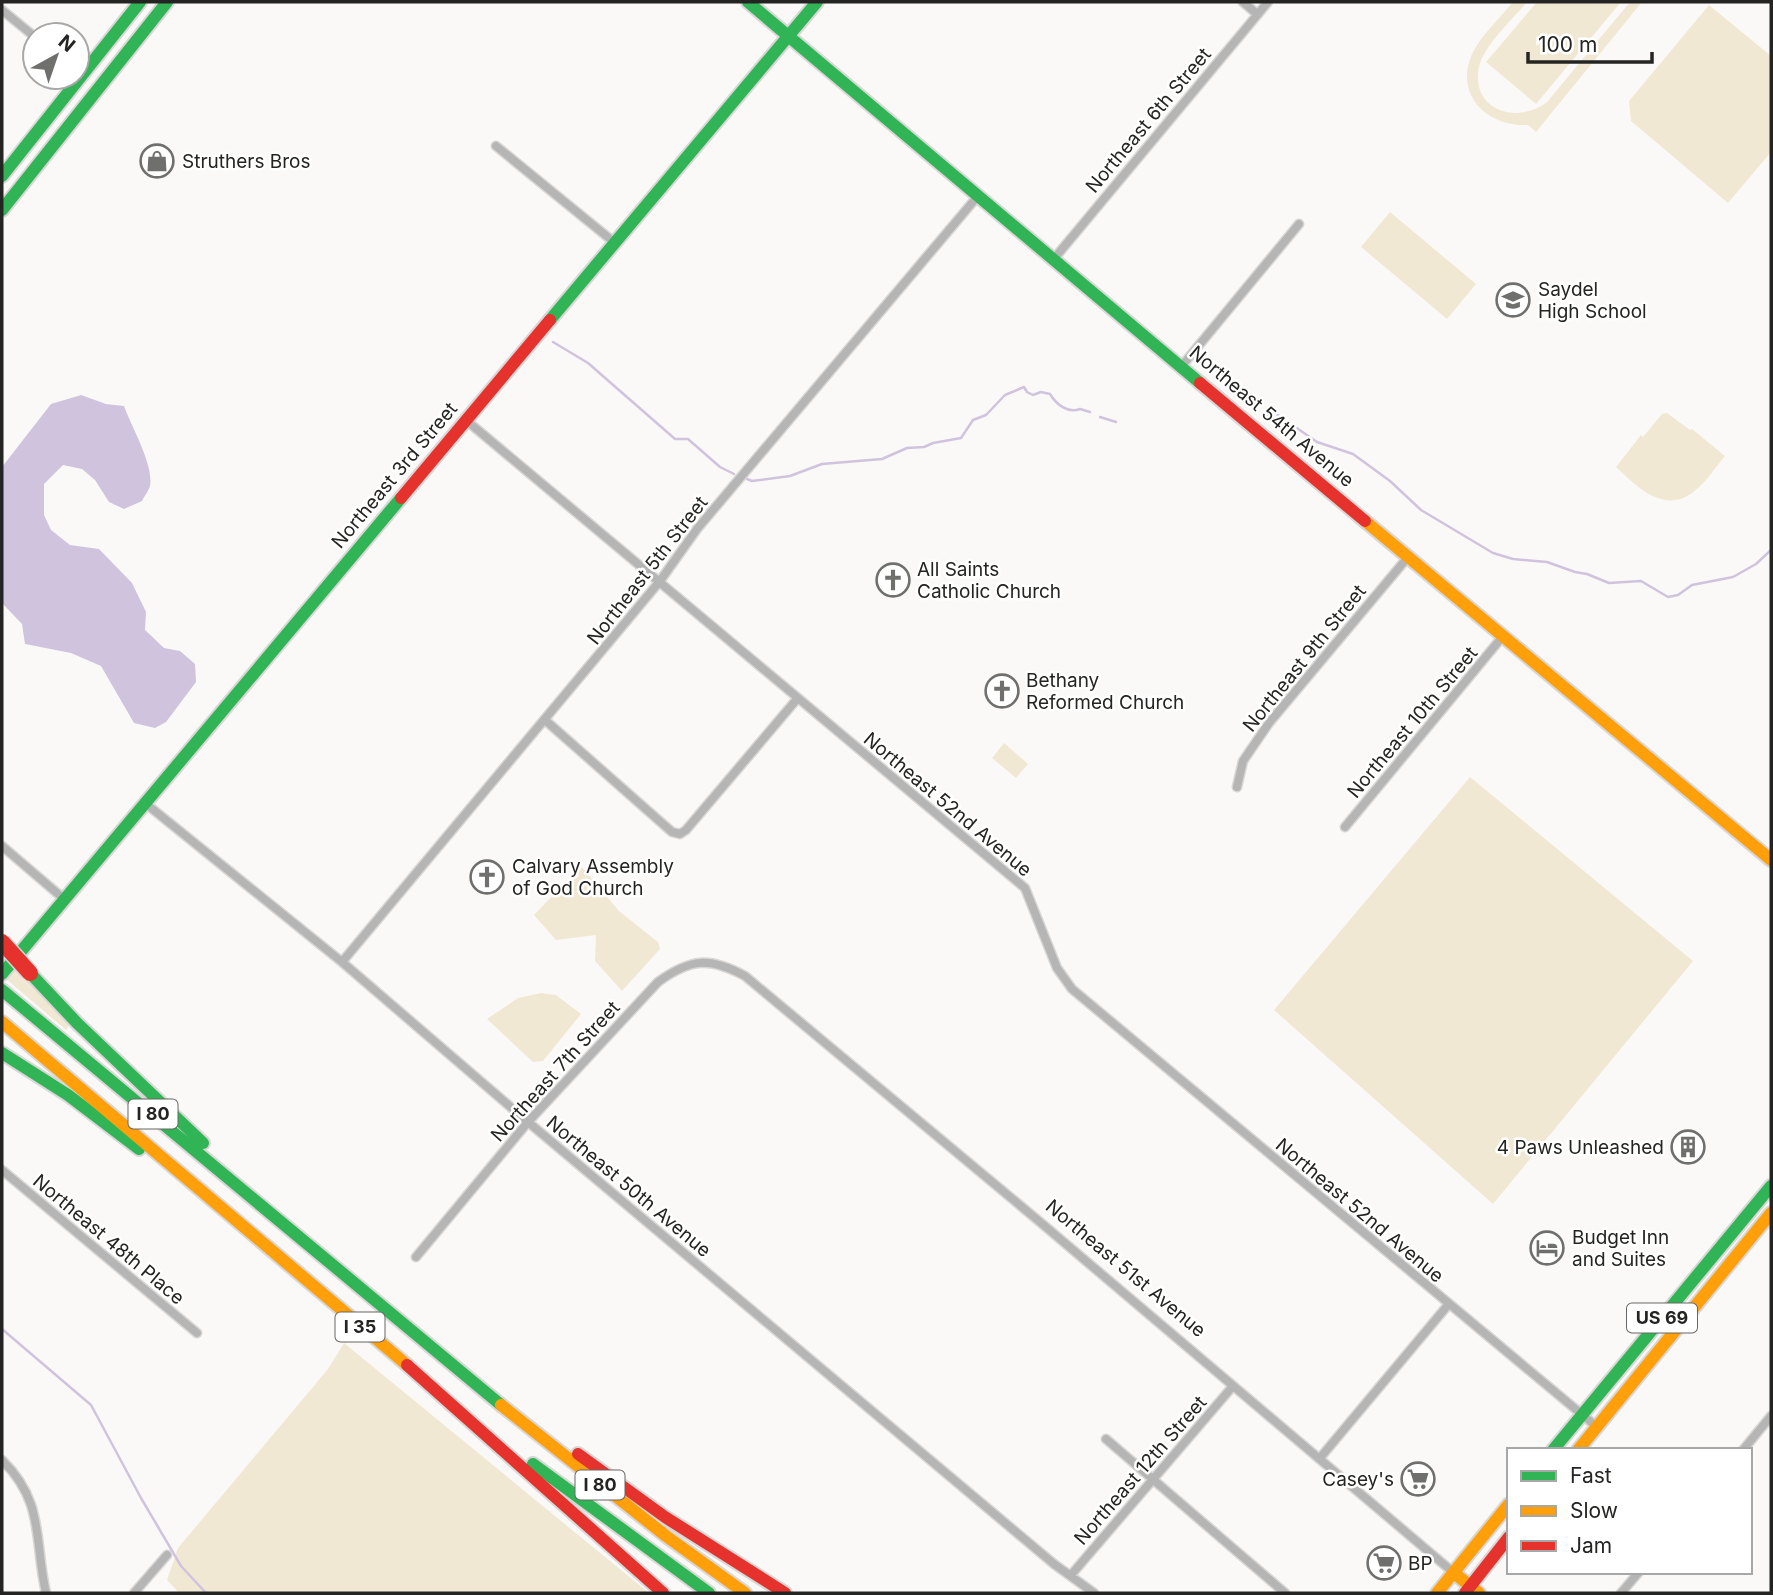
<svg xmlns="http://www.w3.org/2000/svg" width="1773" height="1595" font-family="Inter,sans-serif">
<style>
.green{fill:#f1e8d4}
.water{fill:#d0c3de}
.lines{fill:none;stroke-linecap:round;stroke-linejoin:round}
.stream{stroke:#d0c3de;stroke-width:2.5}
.street-casing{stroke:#d8d7d6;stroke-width:11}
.fast-casing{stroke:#d8d7d6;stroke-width:16}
.slow-casing{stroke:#d8d7d6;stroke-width:16}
.jam-casing{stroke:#d8d7d6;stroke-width:16}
.street{stroke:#b5b5b5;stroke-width:8}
.fast{stroke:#30b455;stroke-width:12}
.slow{stroke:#ff9f0a;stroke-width:12}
.jam{stroke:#e5322d;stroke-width:12}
.jam-bridge-casing{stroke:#d8d7d6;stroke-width:19;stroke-linecap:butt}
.jam-bridge{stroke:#e5322d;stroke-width:16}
.labels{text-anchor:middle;stroke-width:5;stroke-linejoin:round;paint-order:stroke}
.shield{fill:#fff;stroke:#666664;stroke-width:2}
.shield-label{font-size:18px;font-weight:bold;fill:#242422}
.street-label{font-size:19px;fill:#242422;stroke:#fff}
.poi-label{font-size:19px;fill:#242422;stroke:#fff;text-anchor:start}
</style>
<rect width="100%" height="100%" fill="#fbf9f7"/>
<path class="green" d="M 1513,2 L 1527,2 C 1513,19 1484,45 1479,67 C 1470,109 1516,126 1547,102 L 1630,2 L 1642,2 L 1536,132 L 1528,125 C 1487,127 1454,95 1472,54 C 1481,35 1500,18 1513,2 Z
M 1537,2 L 1621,2 L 1536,104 L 1486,62 Z
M 1709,5 L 1771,56 L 1771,152 L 1728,203 L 1631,121 L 1629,101 Z
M 1390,212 L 1476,284 L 1447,319 L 1361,247 Z
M 1667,413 L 1690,430 L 1692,429 L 1725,456 C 1715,468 1705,484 1692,493 C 1663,514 1636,486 1616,467 L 1641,435 L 1643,437 L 1662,414 Z
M 1004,743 L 1028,764 L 1016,778 L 992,758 Z
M 1470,777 L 1693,961 L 1493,1204 L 1274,1010 Z
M 583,868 L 619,911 L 658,942 L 660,949 L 622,991 L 595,961 L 596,935 L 556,940 L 534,915 L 578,869 Z
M 16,965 L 70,1023 L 66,1030 L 5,978 Z
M 541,993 L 556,995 L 581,1014 L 543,1061 L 533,1062 L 487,1019 L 518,998 Z
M 344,1343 L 649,1593 L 179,1593 L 167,1580 L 178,1548 L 328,1369 Z"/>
<path class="water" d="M 81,395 L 106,404 L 124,406 C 131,426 154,465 150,486 C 149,490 144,497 142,501 L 124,509 L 109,502 L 95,480 L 82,469 L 63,465 L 44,484 L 44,515 L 51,530 L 70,545 L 99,549 L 132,583 L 146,612 L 145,630 L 164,648 L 180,651 L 195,664 L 196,682 L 166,722 L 155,728 L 134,723 L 101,666 L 71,653 L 25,644 L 22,624 L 2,603 L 2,467 L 51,404 Z"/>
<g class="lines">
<path class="stream" d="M 553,342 L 588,363 L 675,439 L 688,439 L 720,467 L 734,474
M 1266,416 L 1275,413 L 1317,442 L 1353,454 L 1390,481 L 1421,510 L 1493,553 L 1513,559 L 1547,562 L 1575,572 L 1587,574 L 1609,583 L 1641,581 L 1668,597 L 1678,595 L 1692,585 L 1733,577 L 1756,564 L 1771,550
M 1100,417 L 1116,422
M 747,479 L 752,481 L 790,476 L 822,464 L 882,459 L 907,448 L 924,447 L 933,443 L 961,438 L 973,420 L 986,415 L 1005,395 L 1024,387 L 1027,392 L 1033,395 L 1041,392 L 1050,394 C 1056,404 1068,414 1080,409 L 1090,412
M 2,1329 L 91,1405 L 141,1498 L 181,1566 L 206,1593"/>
<defs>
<path id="street" d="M 1243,2 L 1257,14
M 2,10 L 35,37
M 496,146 L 615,243
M 1053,260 L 1268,2
M 1181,367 L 1299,224
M 467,421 L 1025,888 L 1057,968 L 1072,989 L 1597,1427
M 545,720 L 672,832 L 680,834 L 686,830 L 797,699
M 1237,787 L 1243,761 L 1269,723 L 1408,557
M 145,803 L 342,962 L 528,1122 L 1054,1564 L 1094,1593
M 1345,827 L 1503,636
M 2,846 L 64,899
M 342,962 L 660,581 L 697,529 L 977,197
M 2,1170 L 197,1333
M 416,1257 L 528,1122 L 658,982 C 691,958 710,957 745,976 L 1040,1222 L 1454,1573
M 1106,1439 L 1285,1593
M 1743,1450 L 1771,1416
M 1320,1458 L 1448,1305
M 2,1460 C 45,1502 34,1541 46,1593
M 1071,1575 L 1233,1386
M 134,1593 L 167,1555
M 1621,1593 L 1639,1572"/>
<path id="fast" d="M 748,2 L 1200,383
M 2,176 L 140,2
M 2,210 L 167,2
M 550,320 L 817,2
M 30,973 L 77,1023 L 203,1143
M 2,974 L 401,498
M 2,990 L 501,1405
M 2,1053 L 68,1095 L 139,1149
M 1553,1450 L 1771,1186
M 533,1464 L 709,1593"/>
<path id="slow" d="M 1365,521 L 1771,860
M 2,1022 L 407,1365
M 501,1405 L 666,1536 L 745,1593
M 1578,1450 L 1771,1213
M 1454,1573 L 1479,1593
M 1437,1593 L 1509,1504"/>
<path id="jam" d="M 1200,383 L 1365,521
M 401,498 L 550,320
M 407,1365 L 663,1593
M 578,1454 L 665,1517 L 785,1593
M 1465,1593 L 1509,1537"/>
</defs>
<use href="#street" class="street-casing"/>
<use href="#fast" class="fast-casing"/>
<use href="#slow" class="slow-casing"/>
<use href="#jam" class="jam-casing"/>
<use href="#street" class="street"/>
<use href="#fast" class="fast"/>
<use href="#slow" class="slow"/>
<use href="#jam" class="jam"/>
<defs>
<path id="jam-bridge" d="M 2,942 L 30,973"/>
</defs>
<use href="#jam-bridge" class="jam-bridge-casing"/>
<use href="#jam-bridge" class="jam-bridge"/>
</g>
<defs>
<symbol id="shop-ring" viewBox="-11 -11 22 22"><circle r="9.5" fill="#fff" stroke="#6f6f6d" stroke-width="1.5"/><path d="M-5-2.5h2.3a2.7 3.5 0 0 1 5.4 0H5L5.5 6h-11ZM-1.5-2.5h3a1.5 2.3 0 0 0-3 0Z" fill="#6f6f6d"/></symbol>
<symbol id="school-ring" viewBox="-11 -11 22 22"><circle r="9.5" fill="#fff" stroke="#6f6f6d" stroke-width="1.5"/><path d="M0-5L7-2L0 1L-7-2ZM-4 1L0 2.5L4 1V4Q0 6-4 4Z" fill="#6f6f6d"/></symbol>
<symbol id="church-ring" viewBox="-11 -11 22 22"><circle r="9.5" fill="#fff" stroke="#6f6f6d" stroke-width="1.5"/><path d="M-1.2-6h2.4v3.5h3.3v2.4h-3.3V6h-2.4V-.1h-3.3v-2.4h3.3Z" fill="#6f6f6d"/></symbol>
<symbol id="building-ring" viewBox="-11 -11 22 22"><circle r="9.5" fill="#fff" stroke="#6f6f6d" stroke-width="1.5"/><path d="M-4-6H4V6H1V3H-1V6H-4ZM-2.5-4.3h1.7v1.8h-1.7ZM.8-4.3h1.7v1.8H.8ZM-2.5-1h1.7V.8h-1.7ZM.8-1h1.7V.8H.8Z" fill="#6f6f6d"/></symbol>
<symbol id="hotel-ring" viewBox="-11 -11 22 22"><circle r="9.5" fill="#fff" stroke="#6f6f6d" stroke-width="1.5"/><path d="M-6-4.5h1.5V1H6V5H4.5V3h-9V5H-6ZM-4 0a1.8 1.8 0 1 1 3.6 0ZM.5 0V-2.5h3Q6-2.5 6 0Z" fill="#6f6f6d"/></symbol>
<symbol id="supermarket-ring" viewBox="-11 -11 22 22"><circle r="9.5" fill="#fff" stroke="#6f6f6d" stroke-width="1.5"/><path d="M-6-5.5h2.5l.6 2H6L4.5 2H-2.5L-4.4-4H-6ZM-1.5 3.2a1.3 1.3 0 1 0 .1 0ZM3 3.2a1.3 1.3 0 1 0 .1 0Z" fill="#6f6f6d"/></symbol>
</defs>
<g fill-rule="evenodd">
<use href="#shop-ring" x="138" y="142" width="38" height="38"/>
<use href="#school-ring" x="1494" y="281" width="38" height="38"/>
<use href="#church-ring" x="874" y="561" width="38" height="38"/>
<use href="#church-ring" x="983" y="672" width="38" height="38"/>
<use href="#church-ring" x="468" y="858" width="38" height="38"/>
<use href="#building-ring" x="1669" y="1128" width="38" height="38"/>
<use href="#hotel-ring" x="1528" y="1229" width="38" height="38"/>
<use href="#supermarket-ring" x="1399" y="1460" width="38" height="38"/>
<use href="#supermarket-ring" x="1365" y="1544" width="38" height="38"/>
</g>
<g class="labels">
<g class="shield">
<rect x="128.5" y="1099.5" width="49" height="29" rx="5"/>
<rect x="1627" y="1303.5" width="70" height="29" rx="5"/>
<rect x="335.5" y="1312.5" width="49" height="29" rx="5"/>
<rect x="575.5" y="1470.5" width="49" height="29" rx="5"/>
</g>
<g class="shield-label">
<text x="153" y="1120">I 80</text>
<text x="1662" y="1324">US 69</text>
<text x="360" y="1333">I 35</text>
<text x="600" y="1491">I 80</text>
</g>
<g class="street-label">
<text transform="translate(1148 120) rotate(-50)" y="7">Northeast 6th Street</text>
<text transform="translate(1272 416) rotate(40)" y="7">Northeast 54th Avenue</text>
<text transform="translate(394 475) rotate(-50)" y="7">Northeast 3rd Street</text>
<text transform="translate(647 570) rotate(-52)" y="7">Northeast 5th Street</text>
<text transform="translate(1304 658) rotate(-51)" y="7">Northeast 9th Street</text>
<text transform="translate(1412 722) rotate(-50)" y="7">Northeast 10th Street</text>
<text transform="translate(948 804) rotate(40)" y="7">Northeast 52nd Avenue</text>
<text transform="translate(555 1071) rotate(-48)" y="7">Northeast 7th Street</text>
<text transform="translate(629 1186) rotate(40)" y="7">Northeast 50th Avenue</text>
<text transform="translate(1360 1210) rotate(40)" y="7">Northeast 52nd Avenue</text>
<text transform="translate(109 1239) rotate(40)" y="7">Northeast 48th Place</text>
<text transform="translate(1126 1268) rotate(40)" y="7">Northeast 51st Avenue</text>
<text transform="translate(1140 1470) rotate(-49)" y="7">Northeast 12th Street</text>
</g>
<g class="poi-label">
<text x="182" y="168">Struthers Bros</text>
<text x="1538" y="296">Saydel<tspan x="1538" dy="22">High School</tspan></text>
<text x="917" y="576">All Saints<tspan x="917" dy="22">Catholic Church</tspan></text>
<text x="1026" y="687">Bethany<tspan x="1026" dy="22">Reformed Church</tspan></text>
<text x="512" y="873">Calvary Assembly<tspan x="512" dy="22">of God Church</tspan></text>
<text x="1664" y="1154" text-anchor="end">4 Paws Unleashed</text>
<text x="1572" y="1244">Budget Inn<tspan x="1572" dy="22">and Suites</tspan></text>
<text x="1394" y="1486" text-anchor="end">Casey's</text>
<text x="1408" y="1570">BP</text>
</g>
</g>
<rect width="1773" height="1595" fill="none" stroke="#242422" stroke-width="7"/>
<rect x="1507" y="1448" width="245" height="126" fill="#ffffff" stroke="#a7a7a7" stroke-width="2"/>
<rect x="1521" y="1471" width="35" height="10" fill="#30b455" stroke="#a7a7a7" stroke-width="2"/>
<text x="1570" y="1483" font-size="21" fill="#242422">Fast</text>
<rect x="1521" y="1506" width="35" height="10" fill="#ff9f0a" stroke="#a7a7a7" stroke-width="2"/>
<text x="1570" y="1518" font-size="21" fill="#242422">Slow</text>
<rect x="1521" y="1541" width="35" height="10" fill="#e5322d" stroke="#a7a7a7" stroke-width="2"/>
<text x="1570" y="1553" font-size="21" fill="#242422">Jam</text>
<g transform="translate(56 56) rotate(40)"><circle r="33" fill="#ffffff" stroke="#a7a7a7" stroke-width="2"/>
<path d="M0-5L12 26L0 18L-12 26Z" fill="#6f6f6d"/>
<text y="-10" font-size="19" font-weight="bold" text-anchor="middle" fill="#242422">N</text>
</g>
<path d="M1528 52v10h124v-10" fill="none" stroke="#242422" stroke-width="3.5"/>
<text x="1538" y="52" font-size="21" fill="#242422" stroke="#ffffff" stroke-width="5" paint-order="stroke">100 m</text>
</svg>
